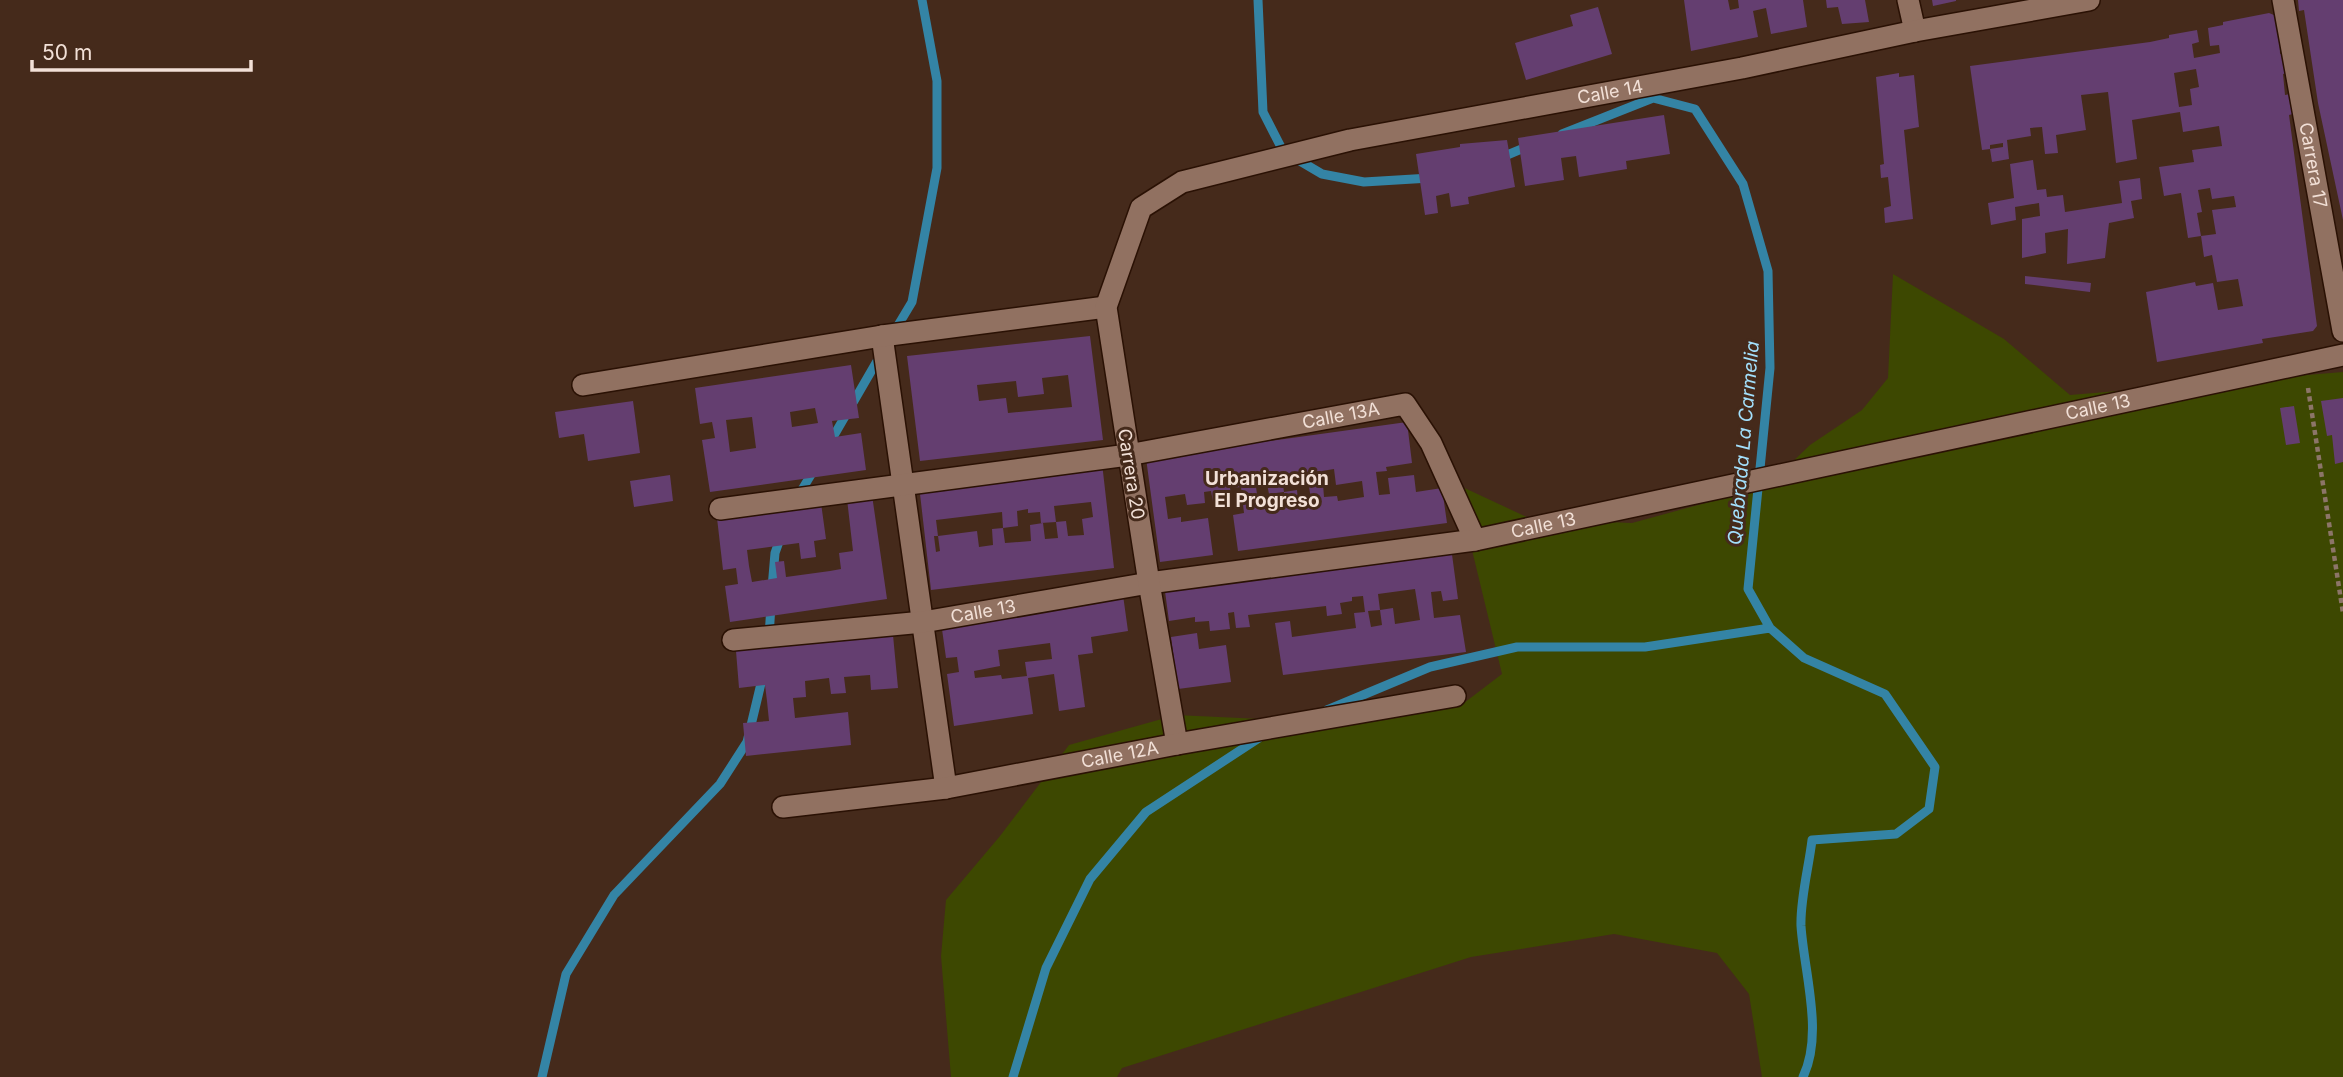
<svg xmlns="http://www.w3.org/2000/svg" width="2343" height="1077" font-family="Inter,sans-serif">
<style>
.green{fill:#3d4801}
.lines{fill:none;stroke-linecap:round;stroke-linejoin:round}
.stream{stroke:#3484a5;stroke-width:9}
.building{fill:#643e70;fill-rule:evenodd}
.minor-casing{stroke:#2a1104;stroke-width:24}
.path{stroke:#8c7568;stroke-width:4.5;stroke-dasharray:5 3.5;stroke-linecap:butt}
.minor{stroke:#917161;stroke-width:21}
.labels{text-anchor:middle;stroke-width:6;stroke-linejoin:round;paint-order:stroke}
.street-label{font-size:18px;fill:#f2e0d7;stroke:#452a1b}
.water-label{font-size:19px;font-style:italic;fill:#a3e0fc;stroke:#452a1b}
.neighbourhood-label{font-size:19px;font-weight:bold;fill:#f2e0d7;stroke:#452a1b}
</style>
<rect width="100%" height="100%" fill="#452a1b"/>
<path class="green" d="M 1893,274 L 2004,339 L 2070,395 L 2343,372 L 2343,1077 L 1762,1077 L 1749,994 L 1717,953 L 1614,934 L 1471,957 L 1122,1068 L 1117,1077 L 951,1077 L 941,956 L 946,900 L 1000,836 L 1069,745 L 1176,715 L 1329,722 L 1460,706 L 1502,674 L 1456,484 L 1531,519 L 1632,523 L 1720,499 L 1786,468 L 1810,445 L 1862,410 L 1888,378 Z"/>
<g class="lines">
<path class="stream" d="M 1258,0 L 1263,112 L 1283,151 L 1322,174 L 1364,182 L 1430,178
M 1562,134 L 1653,98 L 1695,109 L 1743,184 L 1768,271 L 1770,368 L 1748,589 L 1770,628 L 1804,658 L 1885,694 L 1935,767 L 1929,809 L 1896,834 L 1812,840 C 1809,866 1800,900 1801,926 C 1804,972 1824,1034 1803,1077
M 1500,158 L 1529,146
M 894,332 L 912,302 L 937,168 L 937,81 L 922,0
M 829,444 L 880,356
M 797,498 L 815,468
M 772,588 L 775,553 L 781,536
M 769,637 L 771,605
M 1327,710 L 1430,667 L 1517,647 L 1645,647 L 1770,628
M 542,1077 L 566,974 L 614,895 L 720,784 L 747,742 L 763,675
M 1013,1077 L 1046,968 L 1090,879 L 1146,812 L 1259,738"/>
</g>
<path class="building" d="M 1684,0 L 1728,0 L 1730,10 L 1739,8 L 1738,0 L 1803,0 L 1807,27 L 1771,34 L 1766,8 L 1753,11 L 1758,37 L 1691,51 Z
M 1826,0 L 1865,0 L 1869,22 L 1842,24 L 1838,7 L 1827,8 Z
M 1932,0 L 1956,0 L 1956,1 L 1933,6 Z
M 2298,0 L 2343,0 L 2343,220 L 2318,103 L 2304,10 L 2299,11 Z
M 1598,7 L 1612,54 L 1526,80 L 1515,43 L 1573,26 L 1570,15 Z
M 2269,13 L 2279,17 L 2280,54 L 2284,53 L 2287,73 L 2283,74 L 2285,95 L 2290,94 L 2293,114 L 2289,115 L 2317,326 L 2313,331 L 2262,339 L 2263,343 L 2157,362 L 2146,292 L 2195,282 L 2196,286 L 2213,283 L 2218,310 L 2243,306 L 2238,279 L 2217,282 L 2212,255 L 2204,257 L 2201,236 L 2216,234 L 2212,210 L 2236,207 L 2234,196 L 2212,199 L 2210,188 L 2198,190 L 2202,212 L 2197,213 L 2201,236 L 2188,238 L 2181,193 L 2164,196 L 2159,167 L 2194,162 L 2192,150 L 2222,146 L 2219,126 L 2183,132 L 2180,112 L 2132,120 L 2137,159 L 2116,163 L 2108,92 L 2081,95 L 2086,130 L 2056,135 L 2058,153 L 2045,154 L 2042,127 L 2030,128 L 2031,136 L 2007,140 L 2009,159 L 1992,162 L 1990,149 L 2003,147 L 2003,143 L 1990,145 L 1990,149 L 1982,150 L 1970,66 L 2150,42 L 2169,38 L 2169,35 L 2197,30 L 2199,42 L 2192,44 L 2194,58 L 2220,53 L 2219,45 L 2210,46 L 2208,28 L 2223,25 L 2223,22 ZM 2196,69 L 2199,87 L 2190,89 L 2192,105 L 2179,107 L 2174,73 Z
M 1899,73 L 1899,77 L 1914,75 L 1919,127 L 1904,130 L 1913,219 L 1885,223 L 1884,208 L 1891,206 L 1888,177 L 1881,178 L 1880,165 L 1884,164 L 1876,77 Z
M 1664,115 L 1670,154 L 1626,161 L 1627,169 L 1579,177 L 1576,156 L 1561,158 L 1564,180 L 1525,186 L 1518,138 Z
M 1507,140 L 1515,187 L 1468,197 L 1469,204 L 1451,207 L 1449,193 L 1436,196 L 1438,213 L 1425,215 L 1416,154 L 1460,147 L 1460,144 Z
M 2033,160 L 2037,190 L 2046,189 L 2047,197 L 2063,195 L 2065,212 L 2122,203 L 2119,181 L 2140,178 L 2142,199 L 2131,201 L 2134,218 L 2109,223 L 2105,258 L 2067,264 L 2068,229 L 2045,233 L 2046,253 L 2022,258 L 2022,219 L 2040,216 L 2039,203 L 2015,207 L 2016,220 L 1991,225 L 1988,203 L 2014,198 L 2010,164 Z
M 2025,276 L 2091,283 L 2090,292 L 2025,284 Z
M 1090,336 L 1103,440 L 920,461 L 907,356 ZM 1068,375 L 1072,407 L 1008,413 L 1006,398 L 979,401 L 977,385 L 1016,381 L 1018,397 L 1044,394 L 1042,378 Z
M 851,365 L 859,418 L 832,421 L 835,437 L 861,433 L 866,470 L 710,492 L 702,440 L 715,438 L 712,422 L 700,424 L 695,388 ZM 815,408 L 818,423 L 792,427 L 790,412 ZM 752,417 L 756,448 L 730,452 L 726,420 Z
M 2343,398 L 2343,462 L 2335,464 L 2332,435 L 2327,436 L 2321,401 Z
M 633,401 L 640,453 L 588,461 L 584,434 L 559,438 L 555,412 Z
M 2294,406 L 2300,443 L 2286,445 L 2280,408 Z
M 1407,422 L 1412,463 L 1386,467 L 1387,471 L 1376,472 L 1379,495 L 1390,494 L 1388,478 L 1414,475 L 1416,492 L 1442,488 L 1447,523 L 1238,551 L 1233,515 L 1244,513 L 1241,487 L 1230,488 L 1232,499 L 1213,502 L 1211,491 L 1204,492 L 1205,503 L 1187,505 L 1185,494 L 1165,497 L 1168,519 L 1181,517 L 1181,522 L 1208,518 L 1213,555 L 1160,562 L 1146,458 ZM 1334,469 L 1336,485 L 1362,481 L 1364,497 L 1338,501 L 1337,496 L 1324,497 L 1322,471 ZM 1266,479 L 1269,494 L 1284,492 L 1283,485 L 1308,481 L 1311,499 L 1298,501 L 1297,490 L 1284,492 L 1284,497 L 1258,501 L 1255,480 Z
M 1102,463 L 1114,568 L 931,590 L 919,485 ZM 1091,502 L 1093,517 L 1082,519 L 1084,535 L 1068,536 L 1066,521 L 1056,522 L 1058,538 L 1045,539 L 1043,523 L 1030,525 L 1031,541 L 1005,543 L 1003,528 L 1018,526 L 1017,511 L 1028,509 L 1028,513 L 1040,512 L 1041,523 L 1056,522 L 1054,506 ZM 1002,512 L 1003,528 L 992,529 L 993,545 L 979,547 L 977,531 L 938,536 L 936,520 ZM 934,536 L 938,536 L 940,551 L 936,552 Z
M 670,475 L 673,501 L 634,507 L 630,481 Z
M 872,495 L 887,599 L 730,622 L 725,586 L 738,584 L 736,568 L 723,570 L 717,518 L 821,503 L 826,539 L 814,541 L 816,557 L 801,559 L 799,543 L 747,550 L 749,566 L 752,582 L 777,578 L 775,562 L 784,561 L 786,577 L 830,571 L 841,569 L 839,553 L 853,551 L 847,499 Z
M 1451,547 L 1458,599 L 1443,601 L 1441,591 L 1431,592 L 1434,618 L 1460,615 L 1466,652 L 1283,675 L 1275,623 L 1290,621 L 1292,637 L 1356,628 L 1354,613 L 1365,612 L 1363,596 L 1352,597 L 1352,601 L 1340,603 L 1342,614 L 1327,616 L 1326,606 L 1248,615 L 1250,627 L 1236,628 L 1234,612 L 1228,613 L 1230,629 L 1210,631 L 1209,621 L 1195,622 L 1195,617 L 1169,621 L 1164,584 ZM 1415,589 L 1420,620 L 1395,624 L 1393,608 L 1380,610 L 1378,594 ZM 1380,610 L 1382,625 L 1371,627 L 1368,611 Z
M 1123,595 L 1128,631 L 1091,637 L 1093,653 L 1078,655 L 1085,707 L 1059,711 L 1054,674 L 1028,678 L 1033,714 L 954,726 L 947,674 L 959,672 L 957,657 L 946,658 L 941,622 ZM 1050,643 L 1052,659 L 1025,662 L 1027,676 L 1002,679 L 1001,675 L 975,678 L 974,671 L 1000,666 L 998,650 Z
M 1197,633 L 1199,649 L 1226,645 L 1231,682 L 1178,689 L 1171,637 Z
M 893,635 L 898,688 L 871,690 L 870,675 L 844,677 L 846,693 L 831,694 L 829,678 L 805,681 L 806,697 L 793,698 L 795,718 L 848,712 L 851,745 L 746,756 L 743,723 L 769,721 L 767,701 L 765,685 L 739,688 L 736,651 Z"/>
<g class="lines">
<defs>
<g id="minor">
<path d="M 1908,0 L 1915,31"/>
<path id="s1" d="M 2283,0 L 2343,331"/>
<path d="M 882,336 L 946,788"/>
<path d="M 583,385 L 882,336 L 1106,307"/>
<path id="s2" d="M 720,509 L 1128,455 L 1405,404 L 1431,443 L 1475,540"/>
<path id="s3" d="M 733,640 L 923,622 L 1149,583 L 1475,540 L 2343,355"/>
<path id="s4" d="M 1177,744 L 1149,583 L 1106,307 L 1141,208 L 1182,182 L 1350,140 L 1742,68 L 1915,31 L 2089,0"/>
<path id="s5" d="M 783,807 L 946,788 L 1177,744 L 1455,696"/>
</g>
</defs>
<use href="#minor" class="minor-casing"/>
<path class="path" d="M 2308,388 L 2343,613"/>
<use href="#minor" class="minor"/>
</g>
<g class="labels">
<g class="street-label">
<text dy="6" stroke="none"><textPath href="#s4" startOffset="1034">Calle 14</textPath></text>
<text dy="6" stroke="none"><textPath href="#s1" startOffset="168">Carrera 17</textPath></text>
<text dy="6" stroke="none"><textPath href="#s3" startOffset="1386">Calle 13</textPath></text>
<text dy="6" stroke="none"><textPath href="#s2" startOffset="628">Calle 13A</textPath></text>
<text transform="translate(1131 474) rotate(81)" y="6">Carrera 20</text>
<text dy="6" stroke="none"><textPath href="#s3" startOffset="819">Calle 13</textPath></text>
<text dy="6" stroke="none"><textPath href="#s3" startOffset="252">Calle 13</textPath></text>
<text dy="6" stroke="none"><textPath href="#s5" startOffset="341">Calle 12A</textPath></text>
</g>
<g class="water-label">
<text transform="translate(1743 443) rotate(-85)" y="7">Quebrada La Carmelia</text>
</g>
<g class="neighbourhood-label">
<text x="1267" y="485">Urbanización<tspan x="1267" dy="22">El Progreso</tspan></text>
</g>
</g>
<path d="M32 60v10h219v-10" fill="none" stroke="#f2e0d7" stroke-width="3.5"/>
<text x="42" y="60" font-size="21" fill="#f2e0d7" stroke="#452a1b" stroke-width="5" paint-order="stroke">50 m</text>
</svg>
